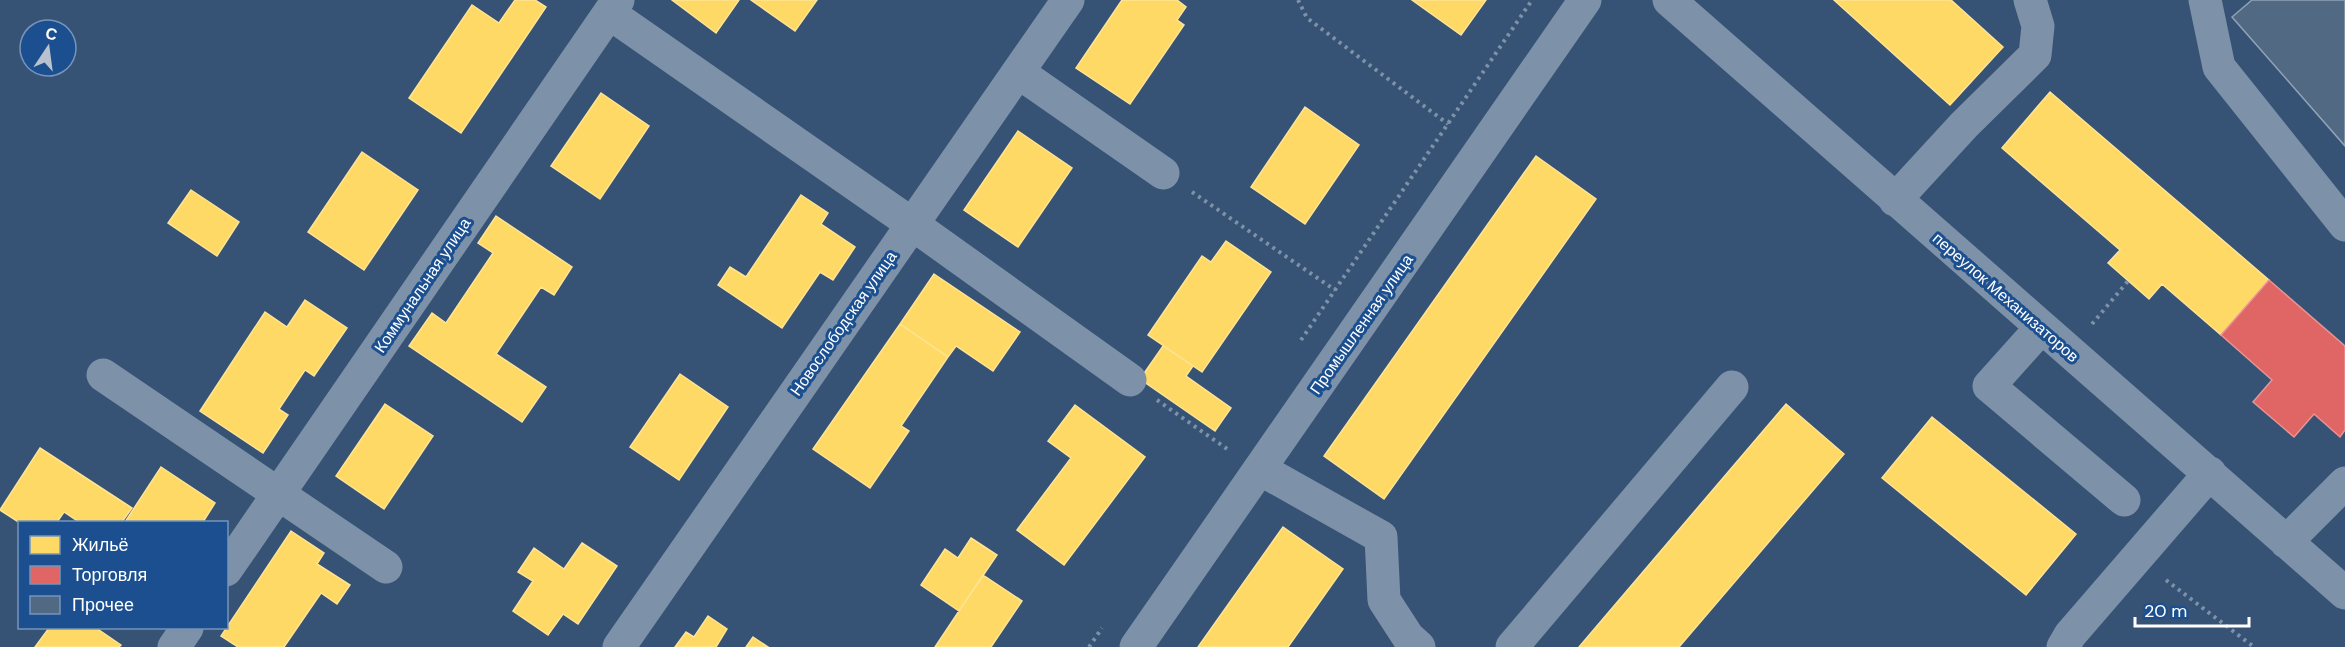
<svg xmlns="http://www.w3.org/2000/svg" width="2345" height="647" font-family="'DM Sans',sans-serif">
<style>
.homes{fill:#ffd966;stroke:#ffe494;stroke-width:1.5}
.shops{fill:#e06666;stroke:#e99494;stroke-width:1.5}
.building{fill:#526984;stroke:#92a2b6;stroke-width:1.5}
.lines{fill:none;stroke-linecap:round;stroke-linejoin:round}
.path{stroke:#7d92a8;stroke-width:4;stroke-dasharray:3 4.5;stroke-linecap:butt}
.minor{stroke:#7d92a8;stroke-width:33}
.labels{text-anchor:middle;stroke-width:6;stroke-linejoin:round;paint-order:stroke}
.street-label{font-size:16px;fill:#fff;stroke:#1b4f8f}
</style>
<rect width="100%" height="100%" fill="#365274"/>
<path class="homes" d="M 515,0 L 535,0 L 546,7 L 461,133 L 409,98 L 472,5 L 499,23 Z
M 672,0 L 739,0 L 716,33 Z
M 751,0 L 817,0 L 795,31 Z
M 1122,0 L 1177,0 L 1186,7 L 1177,20 L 1184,25 L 1130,104 L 1076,68 Z
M 1412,0 L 1486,0 L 1461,35 Z
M 1834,0 L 1951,0 L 2003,47 L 1950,105 Z
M 2050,92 L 2269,280 L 2221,335 L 2162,284 L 2149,299 L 2108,263 L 2120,250 L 2002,148 Z
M 601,93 L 649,126 L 600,199 L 551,166 Z
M 1305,107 L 1359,145 L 1305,224 L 1251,187 Z
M 1018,131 L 1072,168 L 1018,247 L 964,210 Z
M 362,152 L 418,190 L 364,270 L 308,232 Z
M 1536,156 L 1596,199 L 1384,499 L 1324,456 Z
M 191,190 L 239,222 L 217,256 L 168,223 Z
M 801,195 L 828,213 L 821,224 L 855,247 L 833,280 L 820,272 L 782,328 L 718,285 L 730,267 L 746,277 Z
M 496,216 L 572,267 L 554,295 L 541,287 L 496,354 L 546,387 L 522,422 L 409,346 L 432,313 L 446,323 L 493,253 L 478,243 Z
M 1226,241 L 1271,272 L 1202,372 L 1148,335 L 1202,256 L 1211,262 Z
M 934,274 L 1020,332 L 993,371 L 956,346 L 948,357 L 900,324 Z
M 305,300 L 347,328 L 314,376 L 305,370 L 279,409 L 288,415 L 263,453 L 200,411 L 265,312 L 287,327 Z
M 900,324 L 948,357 L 901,426 L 909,431 L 870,488 L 813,449 Z
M 1163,346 L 1193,366 L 1186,376 L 1231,408 L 1215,431 L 1140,379 Z
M 680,374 L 728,407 L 679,480 L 630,447 Z
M 385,404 L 433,436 L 384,509 L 336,476 Z
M 1786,404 L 1844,454 L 1679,647 L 1579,647 Z
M 1075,405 L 1145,457 L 1064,565 L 1017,530 L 1071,458 L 1048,441 Z
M 1932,417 L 2076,534 L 2026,595 L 1882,478 Z
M 40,448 L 132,508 L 122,522 L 79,522 L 64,512 L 57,522 L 20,523 L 0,510 Z
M 161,467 L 215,503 L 203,522 L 125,522 Z
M 1283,527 L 1343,569 L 1288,647 L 1198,647 Z
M 291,531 L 324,553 L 317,564 L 350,585 L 337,604 L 321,593 L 284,647 L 238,647 L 221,636 Z
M 971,538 L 997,555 L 959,611 L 921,585 L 945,549 L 958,558 Z
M 582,543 L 617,566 L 578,624 L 563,614 L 548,635 L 513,611 L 533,581 L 518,572 L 534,548 L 564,569 Z
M 983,575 L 1022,601 L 991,647 L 935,647 Z
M 708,616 L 727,629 L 716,647 L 675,647 L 686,632 L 694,637 Z
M 49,628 L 96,628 L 121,645 L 119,647 L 35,647 Z
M 753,637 L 768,647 L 746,647 Z"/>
<path class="shops" d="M 2269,280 L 2345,346 L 2345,430 L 2340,437 L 2314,414 L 2294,437 L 2253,402 L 2272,380 L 2221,335 Z"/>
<path class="building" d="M 2252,0 L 2345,0 L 2345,146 L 2232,17 Z"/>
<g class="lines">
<path class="path" d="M 1298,0 L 1307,18 L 1448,124
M 1192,192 L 1335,290
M 2092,324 L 2128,281
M 1301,340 L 1532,0
M 1157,400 L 1230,451
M 2166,580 L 2254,647
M 1089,647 L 1102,628"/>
<path class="minor" d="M 1669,0 L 2345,593
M 2205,0 L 2219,67 L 2345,225
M 609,13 L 912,224 L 1130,380
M 1018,72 L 1163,173
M 1895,200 L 1964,125 L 2035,55 L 2038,26 L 2030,0
M 2041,328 L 1989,386 L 2124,500
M 103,375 L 386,567
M 1260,469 L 1381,537 L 1384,600 L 1408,637 L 1419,647
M 2286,542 L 2345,483
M 226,570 L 618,0
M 174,647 L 187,628
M 619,647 L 1068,0
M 1136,647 L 1585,0
M 1512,647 L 1732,387
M 2063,647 L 2070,635 L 2210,473"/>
</g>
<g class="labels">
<g class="street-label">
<text transform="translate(422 285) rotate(-56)" y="6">Коммунальная улица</text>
<text transform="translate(2006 297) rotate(41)" y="6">переулок Механизаторов</text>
<text transform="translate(843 323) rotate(-55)" y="6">Новослободская улица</text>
<text transform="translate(1361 324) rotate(-55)" y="6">Промышленная улица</text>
</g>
</g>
<rect x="18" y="521" width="210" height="108" fill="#1b4f8f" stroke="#7695bc" stroke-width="1.5"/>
<rect x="30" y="536" width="30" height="18" fill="#ffd966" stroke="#7695bc" stroke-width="1.5"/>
<text x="72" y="551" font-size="18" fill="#ffffff">Жильё</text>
<rect x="30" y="566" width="30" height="18" fill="#e06666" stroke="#7695bc" stroke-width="1.5"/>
<text x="72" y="581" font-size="18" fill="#ffffff">Торговля</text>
<rect x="30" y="596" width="30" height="18" fill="#526984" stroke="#7695bc" stroke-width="1.5"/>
<text x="72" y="611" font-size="18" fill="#ffffff">Прочее</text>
<g transform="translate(48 48) rotate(13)"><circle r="28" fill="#1b4f8f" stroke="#7695bc" stroke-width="1.5"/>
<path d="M0-4.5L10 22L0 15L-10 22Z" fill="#b9c2ce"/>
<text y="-9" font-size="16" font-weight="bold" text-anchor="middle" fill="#ffffff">С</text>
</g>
<path d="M2135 617v9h114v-9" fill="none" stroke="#ffffff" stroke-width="3"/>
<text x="2144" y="617" font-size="18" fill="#ffffff" stroke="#1b4f8f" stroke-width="4.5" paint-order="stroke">20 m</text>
</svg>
